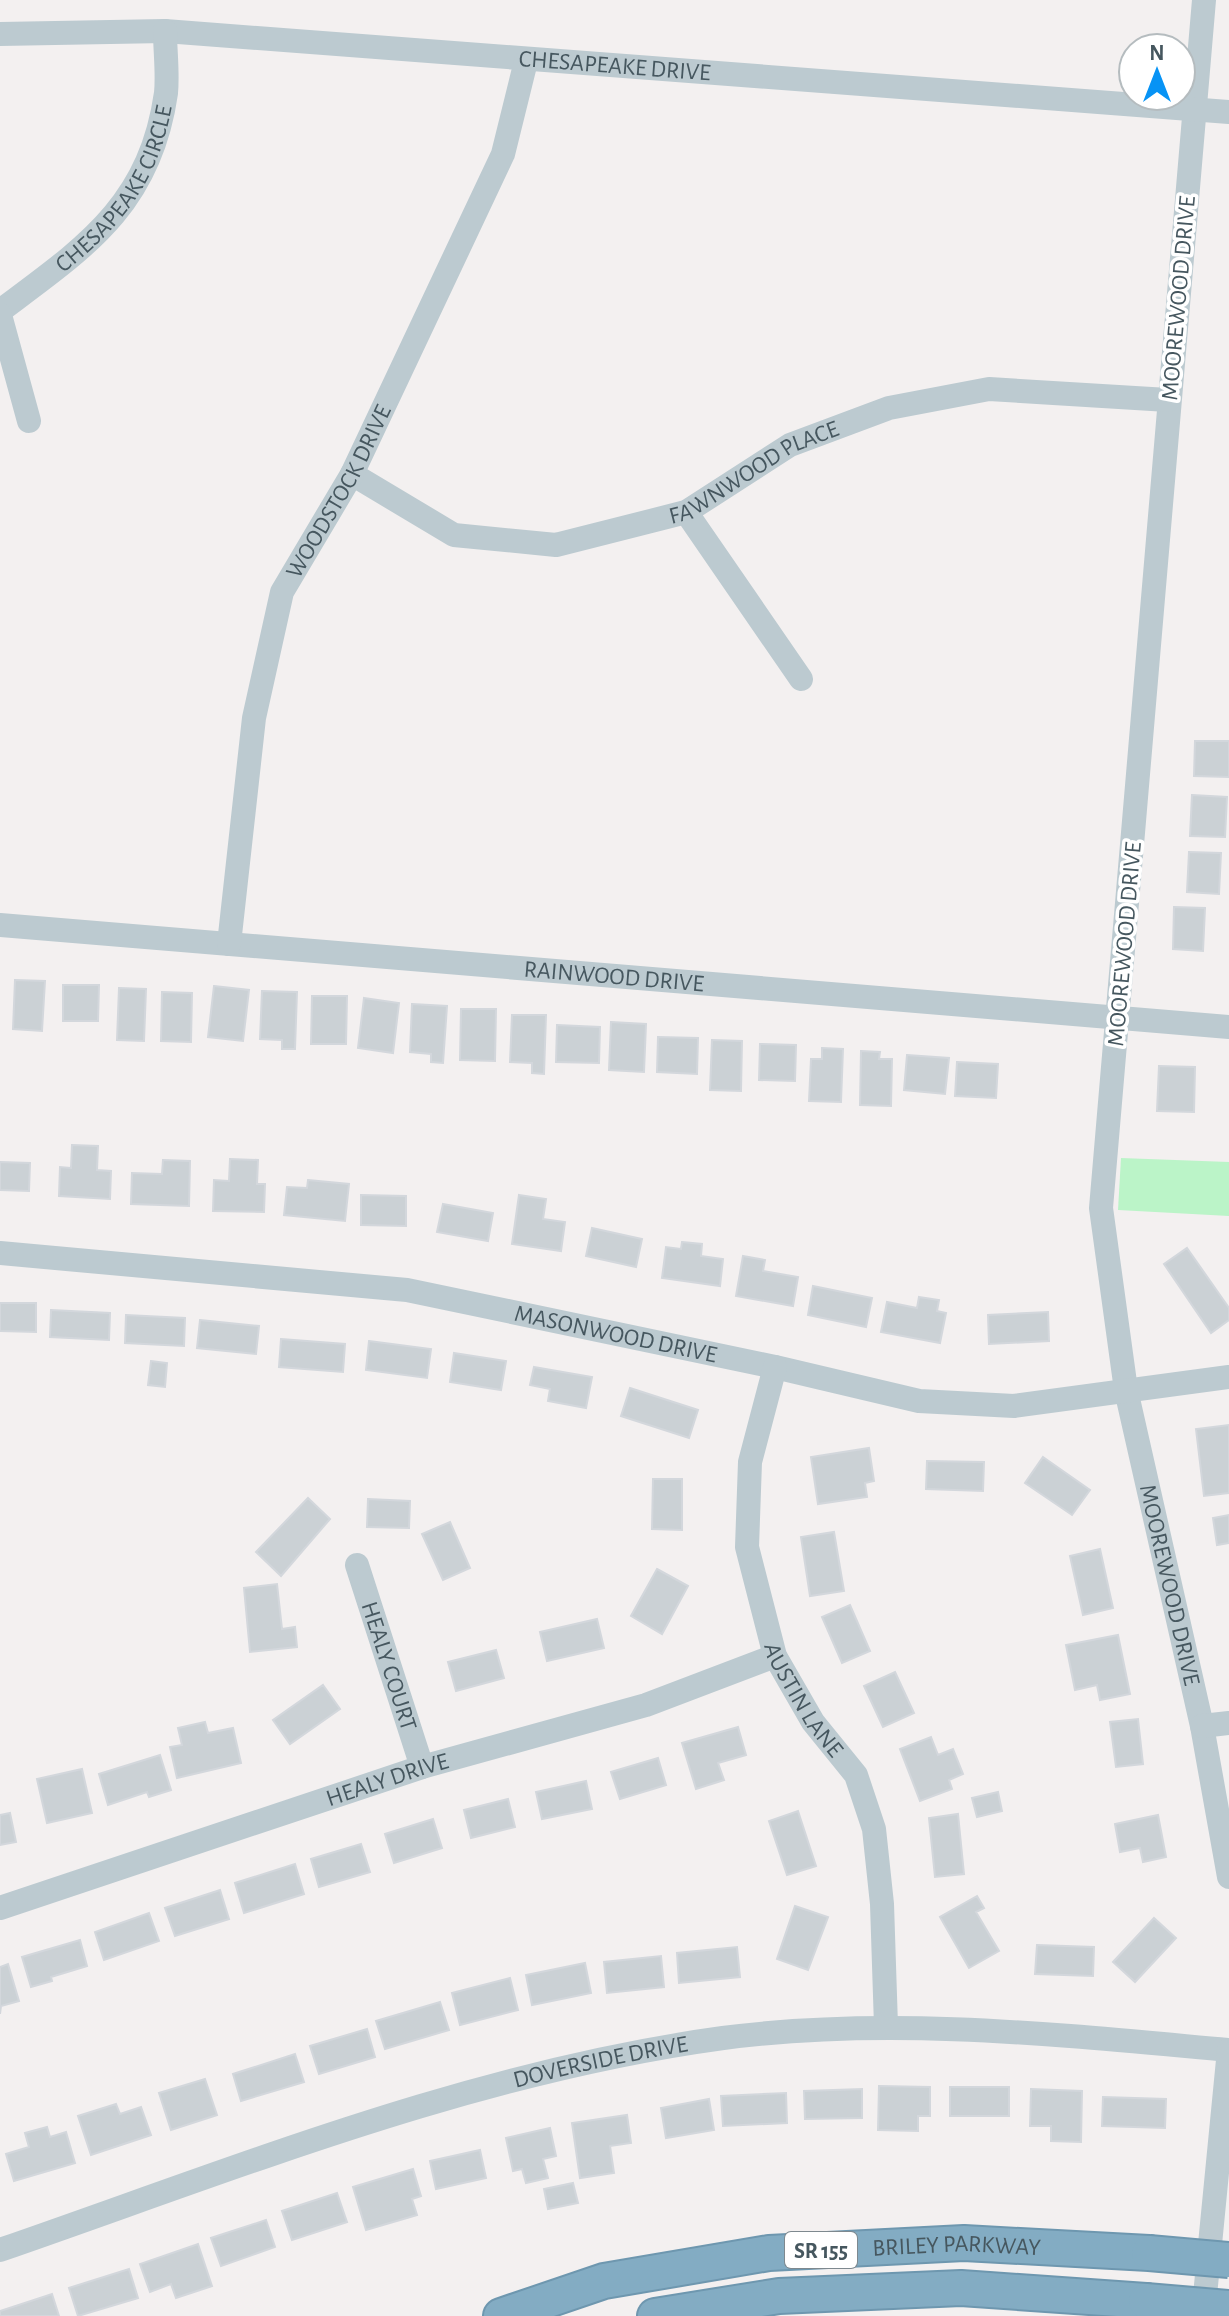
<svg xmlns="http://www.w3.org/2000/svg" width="1229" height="2316" font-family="'Alegreya Sans',sans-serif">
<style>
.green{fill:#bbf4c8}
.building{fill:#cbd1d5;stroke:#d3d7dc;stroke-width:2}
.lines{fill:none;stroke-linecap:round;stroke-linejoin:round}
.highway-casing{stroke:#6e97af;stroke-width:38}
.minor{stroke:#bccad0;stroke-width:24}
.highway{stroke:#83acc3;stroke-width:34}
.highway-bridge-casing{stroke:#6e97af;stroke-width:38;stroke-linecap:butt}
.highway-bridge{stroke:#83acc3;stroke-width:34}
.labels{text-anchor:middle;stroke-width:7;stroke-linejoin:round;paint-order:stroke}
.shield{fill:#fff;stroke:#7e898f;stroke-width:2}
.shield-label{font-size:22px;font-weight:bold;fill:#46575f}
.street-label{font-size:24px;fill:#46575f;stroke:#fff}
</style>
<rect width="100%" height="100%" fill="#f3f0f0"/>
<path class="green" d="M 1121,1158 L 1229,1162 L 1229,1216 L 1118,1210 Z"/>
<path class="building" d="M 1195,741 L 1229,741 L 1229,777 L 1194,776 Z
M 1192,795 L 1227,797 L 1225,837 L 1190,836 Z
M 1189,852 L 1221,853 L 1219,894 L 1187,892 Z
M 1174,907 L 1205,908 L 1203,951 L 1173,949 Z
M 15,980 L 45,981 L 42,1031 L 13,1029 Z
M 63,985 L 99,985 L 98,1021 L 63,1021 Z
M 214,986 L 249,990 L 243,1041 L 208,1037 Z
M 119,988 L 146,989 L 144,1041 L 117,1040 Z
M 262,991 L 297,992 L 295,1049 L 282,1049 L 282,1040 L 260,1039 Z
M 162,992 L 192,993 L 191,1042 L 161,1041 Z
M 312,996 L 347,996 L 346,1044 L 311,1044 Z
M 364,998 L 399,1003 L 393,1053 L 358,1048 Z
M 412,1004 L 447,1006 L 443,1063 L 431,1062 L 431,1054 L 410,1052 Z
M 461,1009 L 496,1009 L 495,1061 L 460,1060 Z
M 512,1015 L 546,1015 L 544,1074 L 532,1073 L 532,1063 L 510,1062 Z
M 611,1022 L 646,1024 L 644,1072 L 609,1070 Z
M 557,1025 L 600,1027 L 599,1063 L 556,1062 Z
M 658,1037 L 698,1038 L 697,1074 L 657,1072 Z
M 712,1040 L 742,1041 L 741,1091 L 710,1090 Z
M 760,1044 L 796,1045 L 795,1081 L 759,1080 Z
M 822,1048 L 843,1049 L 841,1102 L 809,1101 L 811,1059 L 822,1059 Z
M 861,1051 L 880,1052 L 879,1059 L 892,1059 L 891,1106 L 860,1105 Z
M 907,1055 L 949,1058 L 945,1094 L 904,1090 Z
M 957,1062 L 998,1064 L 996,1098 L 955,1096 Z
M 1159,1066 L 1195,1067 L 1194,1112 L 1157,1111 Z
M 72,1145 L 98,1146 L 97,1170 L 111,1171 L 110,1199 L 59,1196 L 60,1167 L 71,1168 Z
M 230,1159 L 258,1160 L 257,1184 L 265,1184 L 264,1212 L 213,1211 L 214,1180 L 229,1181 Z
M 163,1160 L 190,1161 L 189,1206 L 131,1204 L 132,1173 L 162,1174 Z
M 0,1162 L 30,1163 L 29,1191 L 0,1190 Z
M 308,1180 L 349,1184 L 345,1221 L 284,1215 L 287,1187 L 307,1188 Z
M 361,1195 L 406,1196 L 406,1226 L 361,1225 Z
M 519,1195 L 546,1199 L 543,1219 L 565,1222 L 561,1251 L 512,1244 Z
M 443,1204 L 493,1213 L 488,1241 L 437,1232 Z
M 592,1228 L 642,1239 L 636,1267 L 586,1256 Z
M 682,1242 L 702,1244 L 701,1256 L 723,1259 L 720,1286 L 662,1278 L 666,1247 L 681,1249 Z
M 1187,1248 L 1229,1308 L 1229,1320 L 1211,1333 L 1164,1264 Z
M 743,1256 L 765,1260 L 763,1271 L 798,1277 L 793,1306 L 736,1296 Z
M 813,1286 L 872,1298 L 866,1327 L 808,1315 Z
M 919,1297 L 939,1300 L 937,1311 L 946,1313 L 940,1343 L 881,1332 L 887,1302 L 917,1308 Z
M 0,1303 L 36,1303 L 36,1332 L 0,1331 Z
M 51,1310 L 110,1313 L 109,1340 L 50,1337 Z
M 1048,1312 L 1049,1341 L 989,1344 L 988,1315 Z
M 126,1315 L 185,1318 L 184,1346 L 125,1343 Z
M 200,1320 L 259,1326 L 256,1354 L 197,1348 Z
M 281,1339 L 345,1344 L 343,1372 L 279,1367 Z
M 369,1341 L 431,1349 L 427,1378 L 366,1370 Z
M 454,1353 L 506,1361 L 501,1390 L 450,1382 Z
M 151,1361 L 167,1363 L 165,1387 L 148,1385 Z
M 534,1367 L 592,1377 L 586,1408 L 548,1401 L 550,1389 L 530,1385 Z
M 630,1388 L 698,1410 L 689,1438 L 621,1416 Z
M 1229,1425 L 1229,1493 L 1204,1496 L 1196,1429 Z
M 869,1448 L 874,1481 L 865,1483 L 867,1497 L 818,1504 L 811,1457 Z
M 1043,1457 L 1090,1490 L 1072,1515 L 1025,1483 Z
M 927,1461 L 984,1462 L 983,1491 L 926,1489 Z
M 653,1479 L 682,1479 L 682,1530 L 652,1529 Z
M 308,1498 L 330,1519 L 281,1576 L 256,1552 Z
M 368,1499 L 410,1501 L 409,1528 L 367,1527 Z
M 1229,1515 L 1229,1543 L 1217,1545 L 1213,1518 Z
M 450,1522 L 470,1568 L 443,1580 L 422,1534 Z
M 834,1532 L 844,1591 L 810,1596 L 801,1537 Z
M 1100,1549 L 1113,1608 L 1083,1615 L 1070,1556 Z
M 657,1569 L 688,1586 L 662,1634 L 631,1616 Z
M 277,1584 L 282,1629 L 295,1627 L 297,1647 L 250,1652 L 244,1588 Z
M 850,1605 L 870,1651 L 842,1663 L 822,1617 Z
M 597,1619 L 604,1648 L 547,1661 L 540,1632 Z
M 1118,1635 L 1130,1694 L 1100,1700 L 1097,1685 L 1075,1690 L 1066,1645 Z
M 496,1650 L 504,1678 L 456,1691 L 448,1662 Z
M 895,1672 L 914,1713 L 883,1727 L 864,1686 Z
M 323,1685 L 340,1709 L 290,1744 L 273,1720 Z
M 1138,1719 L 1143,1764 L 1116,1767 L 1110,1722 Z
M 205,1722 L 208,1733 L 233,1728 L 241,1763 L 177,1778 L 170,1747 L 182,1745 L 178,1728 Z
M 738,1727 L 746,1755 L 718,1763 L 724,1780 L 696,1789 L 682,1743 Z
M 931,1737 L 938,1755 L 953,1749 L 963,1774 L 949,1780 L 952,1789 L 920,1801 L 900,1749 Z
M 160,1755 L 171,1790 L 149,1797 L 147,1792 L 108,1805 L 99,1774 Z
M 658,1758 L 666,1785 L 620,1799 L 611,1772 Z
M 82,1769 L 92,1813 L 47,1823 L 37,1779 Z
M 586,1781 L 592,1809 L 542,1819 L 536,1792 Z
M 998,1792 L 1002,1811 L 977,1817 L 972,1798 Z
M 508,1799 L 515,1827 L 471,1838 L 464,1810 Z
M 798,1811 L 816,1866 L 787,1875 L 769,1821 Z
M 10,1813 L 16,1842 L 0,1845 L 0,1815 Z
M 958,1814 L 964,1874 L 935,1877 L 929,1818 Z
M 1158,1815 L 1166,1857 L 1143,1862 L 1140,1848 L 1120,1852 L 1115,1824 Z
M 433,1819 L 442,1848 L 394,1863 L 385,1834 Z
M 361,1844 L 370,1872 L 319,1887 L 311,1859 Z
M 295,1864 L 304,1894 L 244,1913 L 235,1883 Z
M 220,1890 L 229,1919 L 175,1936 L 165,1908 Z
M 977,1896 L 984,1908 L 976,1912 L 999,1951 L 969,1968 L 940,1917 Z
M 795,1906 L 828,1917 L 808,1970 L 777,1959 Z
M 149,1913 L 159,1941 L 104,1960 L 95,1932 Z
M 1154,1918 L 1176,1938 L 1135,1982 L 1113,1962 Z
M 80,1940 L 87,1966 L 51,1977 L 52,1981 L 31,1987 L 22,1957 Z
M 1037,1945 L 1094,1947 L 1093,1976 L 1035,1974 Z
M 737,1947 L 740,1977 L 679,1983 L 677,1953 Z
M 661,1956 L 664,1987 L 607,1993 L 604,1962 Z
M 585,1963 L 591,1993 L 532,2005 L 526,1975 Z
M 8,1964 L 19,2001 L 1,2006 L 0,2014 L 0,1967 Z
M 510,1978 L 518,2010 L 460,2025 L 452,1993 Z
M 440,2002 L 449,2030 L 385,2049 L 376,2021 Z
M 367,2029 L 375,2057 L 319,2074 L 310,2046 Z
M 295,2054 L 304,2082 L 241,2101 L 233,2074 Z
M 205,2079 L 217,2115 L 171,2130 L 159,2093 Z
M 879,2086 L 930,2087 L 930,2116 L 918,2116 L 918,2131 L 878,2130 Z
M 950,2087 L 1009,2087 L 1009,2116 L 950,2116 Z
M 862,2089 L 862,2118 L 805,2119 L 804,2091 Z
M 1031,2089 L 1082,2091 L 1081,2142 L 1051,2141 L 1051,2126 L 1030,2126 Z
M 786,2093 L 787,2123 L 723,2126 L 721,2096 Z
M 1103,2097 L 1166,2099 L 1165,2128 L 1102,2126 Z
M 709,2099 L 714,2130 L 666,2138 L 661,2108 Z
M 116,2104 L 120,2114 L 141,2107 L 151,2135 L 91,2155 L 78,2116 Z
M 627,2115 L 631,2143 L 610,2146 L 614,2173 L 580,2178 L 572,2123 Z
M 47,2127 L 50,2137 L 66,2132 L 75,2163 L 14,2181 L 6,2154 L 29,2147 L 25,2133 Z
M 550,2128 L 556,2156 L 543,2159 L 548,2178 L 526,2183 L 522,2169 L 513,2171 L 506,2138 Z
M 480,2150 L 486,2178 L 436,2189 L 430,2161 Z
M 413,2169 L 421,2196 L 412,2199 L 417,2215 L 366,2230 L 353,2187 Z
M 573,2183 L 578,2203 L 548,2209 L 544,2189 Z
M 337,2193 L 347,2222 L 292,2240 L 282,2211 Z
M 266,2220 L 275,2247 L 221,2266 L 211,2238 Z
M 198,2244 L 212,2286 L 176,2298 L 171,2284 L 150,2292 L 140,2264 Z
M 129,2269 L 138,2298 L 78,2316 L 69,2288 Z
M 52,2294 L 59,2316 L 0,2316 L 0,2311 Z"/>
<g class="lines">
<defs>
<g id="highway">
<path id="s12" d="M 501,2316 L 604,2281 L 769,2253 L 964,2243 L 1149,2253"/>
<path d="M 655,2316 L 779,2296 L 961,2288 L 1146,2301"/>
</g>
</defs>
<use href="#highway" class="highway-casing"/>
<g class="minor">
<path id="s1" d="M 1204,0 L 1101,1208 L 1126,1390 L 1202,1726 L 1229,1877"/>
<path id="s2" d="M 0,34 L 165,31 L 1229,112"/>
<path id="s3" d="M 0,311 C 84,248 150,206 166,93 C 168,73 165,51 165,31"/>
<path d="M 0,315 L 29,421"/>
<path id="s4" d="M 352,474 L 454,535 L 556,545 L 686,512 L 790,445 L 889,408 L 989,389 L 1168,400"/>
<path d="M 686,512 L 801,679"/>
<path id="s5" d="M 0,925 L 1229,1027"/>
<path id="s6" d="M 229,944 L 254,718 L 282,592 L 352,474 L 503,154 L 526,61"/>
<path id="s7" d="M 0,1253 L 407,1290 L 775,1367 L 919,1401 L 1014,1406 L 1229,1377"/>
<path id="s8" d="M 775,1367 L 750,1462 L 747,1547 L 775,1656 L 813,1722 L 856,1775 L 874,1829 L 882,1904 L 886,2026"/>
<path id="s9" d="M 357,1565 L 422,1767"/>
<path d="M 1202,1726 L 1229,1723"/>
<path id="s10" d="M 0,1908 L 422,1767 L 646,1705 L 775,1656"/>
<path id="s11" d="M 0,2250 C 237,2168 473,2072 723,2038 C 891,2016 1061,2035 1229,2050"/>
<path d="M 1203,2316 L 1229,2050"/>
</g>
<use href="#highway" class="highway"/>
<defs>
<path id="highway-bridge" d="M 1149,2253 L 1229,2260
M 1146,2301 L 1229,2308"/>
</defs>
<use href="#highway-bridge" class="highway-bridge-casing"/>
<use href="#highway-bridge" class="highway-bridge"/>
</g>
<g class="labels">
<rect class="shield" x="785" y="2232" width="72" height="36" rx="6"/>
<g class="shield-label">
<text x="821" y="2258">SR 155</text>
</g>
<g class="street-label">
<text dy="8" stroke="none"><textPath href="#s2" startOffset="616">CHESAPEAKE DRIVE</textPath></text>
<text dy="8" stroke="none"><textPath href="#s3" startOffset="172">CHESAPEAKE CIRCLE</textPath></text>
<text transform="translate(1178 298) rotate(-85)" y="8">MOOREWOOD DRIVE</text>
<text dy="8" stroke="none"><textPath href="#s4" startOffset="434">FAWNWOOD PLACE</textPath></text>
<text dy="8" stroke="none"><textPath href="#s6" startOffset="472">WOODSTOCK DRIVE</textPath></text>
<text transform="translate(1124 944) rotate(-85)" y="8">MOOREWOOD DRIVE</text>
<text dy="8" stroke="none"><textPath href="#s5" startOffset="616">RAINWOOD DRIVE</textPath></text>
<text dy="8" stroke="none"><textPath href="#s7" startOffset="622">MASONWOOD DRIVE</textPath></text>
<text dy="8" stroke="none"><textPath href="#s1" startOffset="1596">MOOREWOOD DRIVE</textPath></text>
<text dy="8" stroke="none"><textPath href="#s9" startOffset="106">HEALY COURT</textPath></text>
<text dy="8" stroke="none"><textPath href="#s8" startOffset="348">AUSTIN LANE</textPath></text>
<text dy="8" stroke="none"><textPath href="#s10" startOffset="408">HEALY DRIVE</textPath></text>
<text dy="8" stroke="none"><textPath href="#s11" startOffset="630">DOVERSIDE DRIVE</textPath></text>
<text dy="8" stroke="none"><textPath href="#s12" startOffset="464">BRILEY PARKWAY</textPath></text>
</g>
</g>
<g transform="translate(1157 72)"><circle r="38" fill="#ffffff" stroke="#b5bcbf" stroke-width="2"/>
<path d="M0-6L14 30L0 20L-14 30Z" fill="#0793f5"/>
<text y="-12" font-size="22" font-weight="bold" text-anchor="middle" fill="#46575f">N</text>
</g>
</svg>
